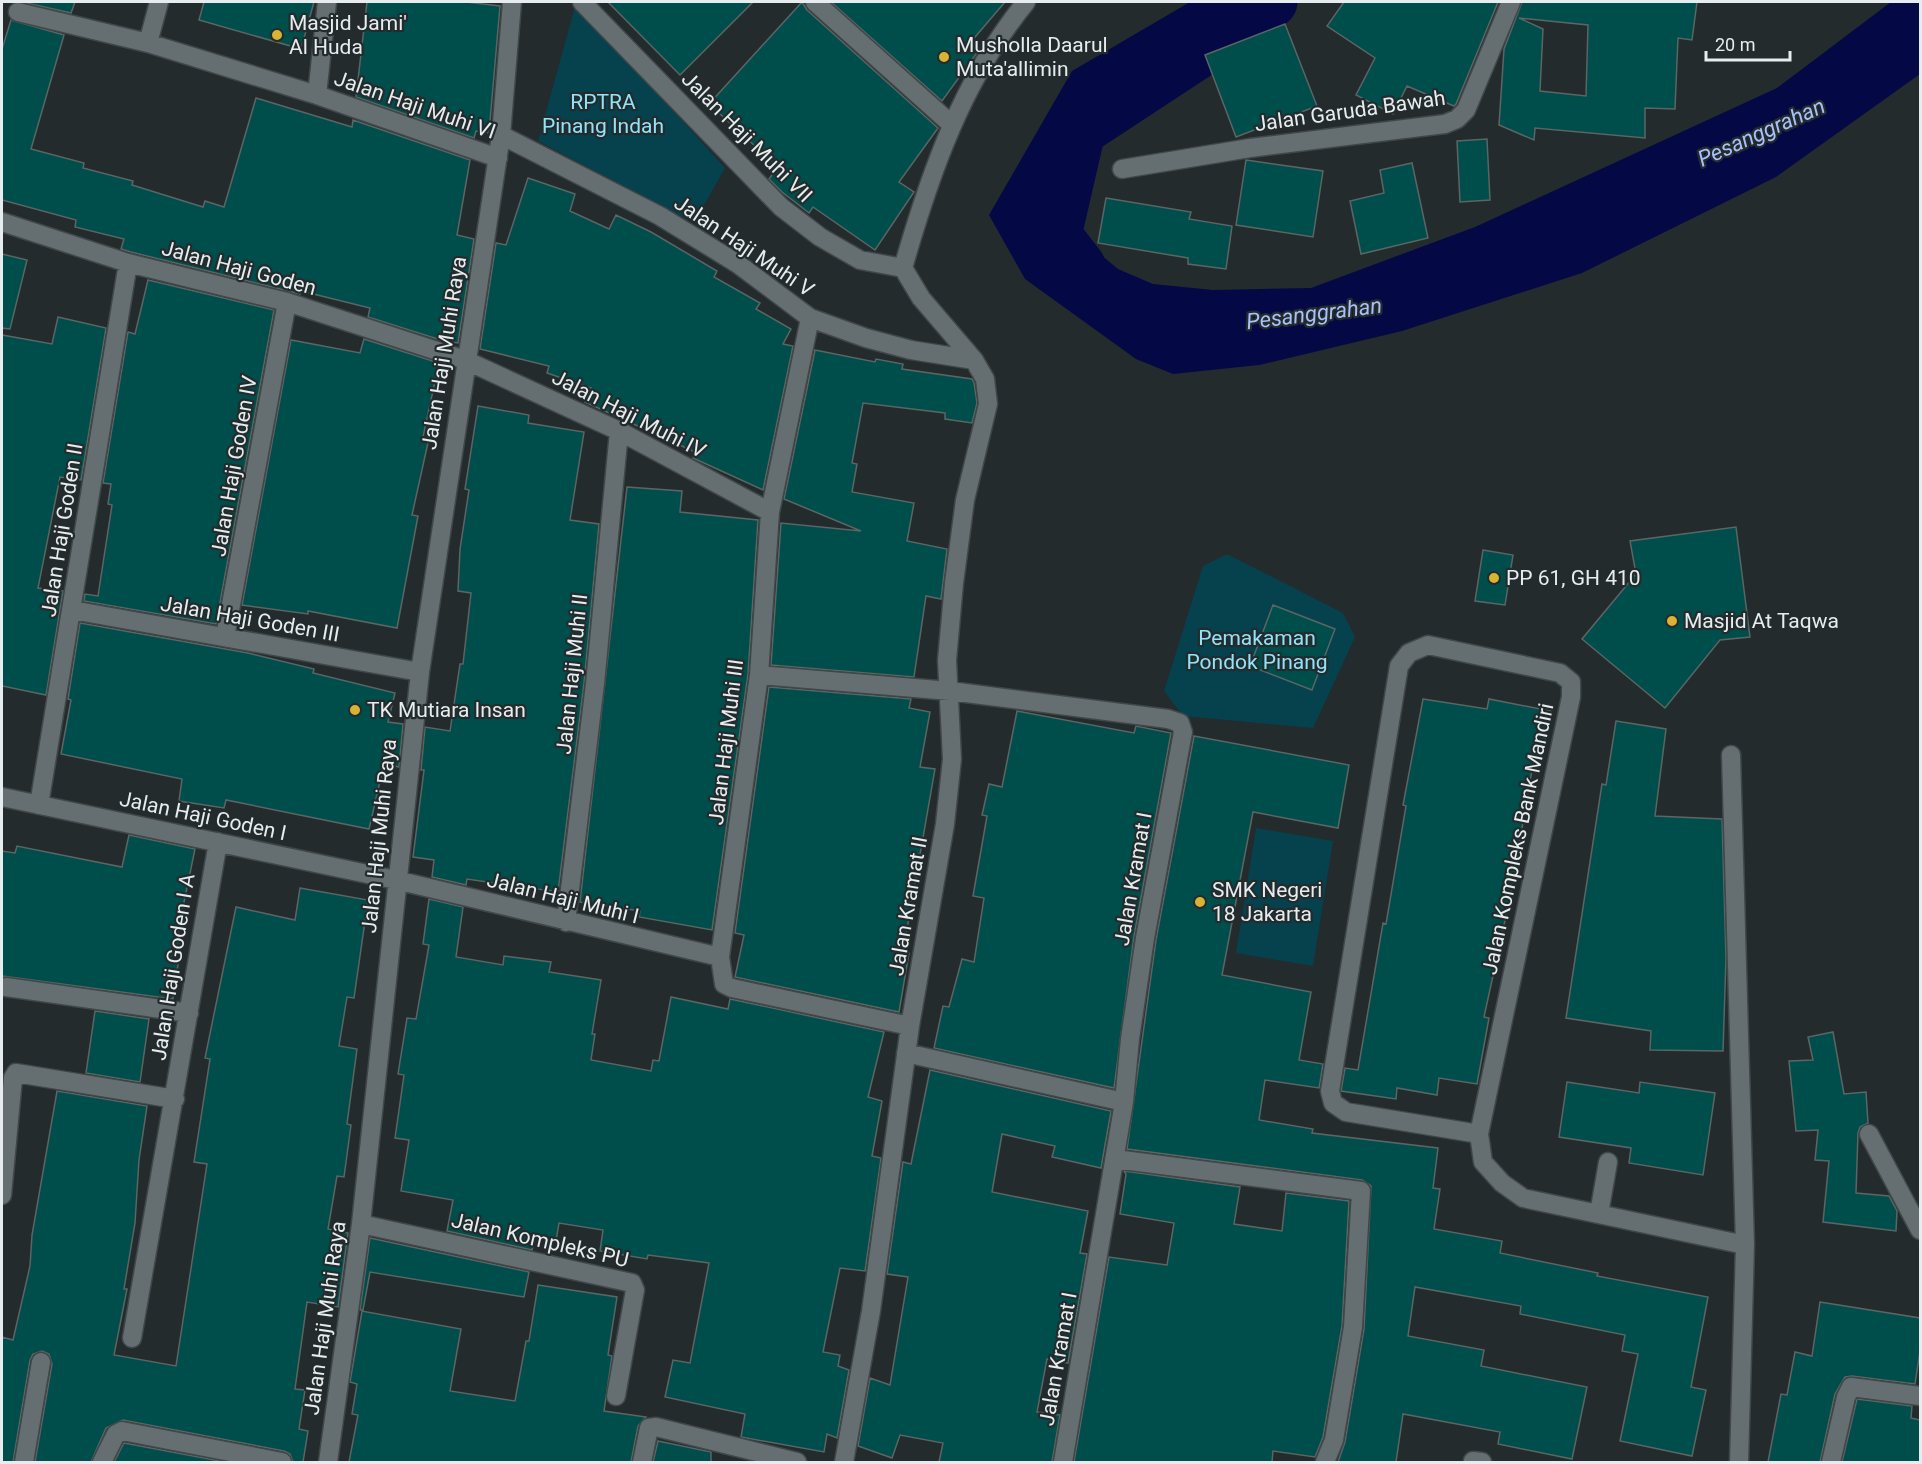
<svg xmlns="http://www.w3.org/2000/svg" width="1922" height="1464" font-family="Roboto,sans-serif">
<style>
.green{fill:#06414e}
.water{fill:#040946}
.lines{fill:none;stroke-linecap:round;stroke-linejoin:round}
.river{stroke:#040946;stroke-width:51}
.building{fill:#004e4c;stroke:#5b6564;stroke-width:1.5;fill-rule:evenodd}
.minor-casing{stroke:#414749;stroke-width:21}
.minor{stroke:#656e71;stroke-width:18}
.poi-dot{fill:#d9b334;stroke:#232b2d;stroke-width:2}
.labels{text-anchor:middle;stroke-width:4.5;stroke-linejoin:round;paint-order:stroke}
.poi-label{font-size:21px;fill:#e7ecee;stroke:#232b2d;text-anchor:start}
.park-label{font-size:21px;fill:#92e2f8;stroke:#232b2d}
.street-label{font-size:21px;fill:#e7ecee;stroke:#232b2d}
.water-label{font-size:22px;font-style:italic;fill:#a9c0f9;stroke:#232b2d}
</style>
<rect width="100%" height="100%" fill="#232b2d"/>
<path class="green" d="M 576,3 L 725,168 L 694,223 L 538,141 Z
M 1227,554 L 1343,613 L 1355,637 L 1313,728 L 1183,716 L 1164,691 L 1203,566 Z
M 1256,828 L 1333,841 L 1313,966 L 1236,953 Z"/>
<path class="water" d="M 1190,2 L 1276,2 L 1245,27 L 1117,105 L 1079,149 L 1061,198 L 1076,234 L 1118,269 L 1153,284 L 1213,290 L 1311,288 L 1475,227 L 1777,88 L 1891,2 L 1920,2 L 1920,74 L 1776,177 L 1582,273 L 1402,331 L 1259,365 L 1173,374 L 1136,359 L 1025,279 L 989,215 L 1072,71 Z"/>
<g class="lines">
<path class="river" d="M 1080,266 L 1056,235 L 1080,131 L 1258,14 L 1272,2"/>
</g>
<path class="building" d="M 22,2 L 75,2 L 71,13 Z
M 204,2 L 314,2 L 301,49 L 199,20 Z
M 367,2 L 466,2 L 500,6 L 489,133 L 476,131 L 474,138 L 356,97 Z
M 608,2 L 753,2 L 680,75 Z
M 802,2 L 807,10 L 938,128 L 899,182 L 914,192 L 875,250 L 813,207 L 809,213 L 782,192 L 769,179 L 778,167 L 709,104 Z
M 831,2 L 1005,2 L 970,43 L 979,50 L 942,101 Z
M 1344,2 L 1498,2 L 1456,104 L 1454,106 L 1407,86 L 1393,114 L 1356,95 L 1375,58 L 1327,26 Z
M 1522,2 L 1697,2 L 1692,40 L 1678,38 L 1675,109 L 1645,108 L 1645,138 L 1535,128 L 1534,140 L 1499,125 L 1504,49 ZM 1519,18 L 1588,25 L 1586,96 L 1540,91 L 1543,29 Z
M 11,20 L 64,35 L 31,149 L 84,163 L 83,168 L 133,181 L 132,185 L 203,207 L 205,201 L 224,207 L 256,98 L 352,127 L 353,120 L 470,160 L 457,235 L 474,239 L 458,343 L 444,341 L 368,317 L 370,308 L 301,291 L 300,294 L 131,252 L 121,249 L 124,239 L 75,227 L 76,220 L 2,200 L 2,49 Z
M 1285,24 L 1317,106 L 1236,137 L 1205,55 Z
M 1487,139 L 1490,200 L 1460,202 L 1457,141 Z
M 1246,160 L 1323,171 L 1313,237 L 1236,225 Z
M 1412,163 L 1428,238 L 1361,254 L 1350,201 L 1384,193 L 1380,170 Z
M 528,178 L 575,194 L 570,211 L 609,229 L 616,215 L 651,232 L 717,271 L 714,277 L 760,303 L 756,309 L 791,329 L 783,344 L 793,346 L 763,490 L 693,458 L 695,452 L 585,402 L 591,388 L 547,373 L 549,366 L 480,349 L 496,243 L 506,245 Z
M 1106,198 L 1191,212 L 1189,219 L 1232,226 L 1226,269 L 1188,264 L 1188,258 L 1098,243 Z
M 2,254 L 27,260 L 10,329 L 2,328 Z
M 148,280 L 274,310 L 216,624 L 84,601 L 85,594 L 98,596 L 112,505 L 108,504 L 111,484 L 103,483 L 128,332 L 135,334 Z
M 58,317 L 106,328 L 81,480 L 60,477 L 38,588 L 63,591 L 46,695 L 2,686 L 2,335 L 52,344 Z
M 364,339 L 439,363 L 423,437 L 429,438 L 412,515 L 418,516 L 397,628 L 308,611 L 308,614 L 242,605 L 291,340 L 360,353 Z
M 815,350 L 875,362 L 876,359 L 903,364 L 902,369 L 972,379 L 974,383 L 977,403 L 972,423 L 945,419 L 945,413 L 863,403 L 852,463 L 857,464 L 852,492 L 914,503 L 907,541 L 947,549 L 941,599 L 926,596 L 914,677 L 771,665 L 781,523 L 861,531 L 784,499 Z
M 478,406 L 529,415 L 528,423 L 584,432 L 570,520 L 599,524 L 584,683 L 558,892 L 467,879 L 466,885 L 432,877 L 434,860 L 413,857 L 424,770 L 421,770 L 425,727 L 450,731 L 460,664 L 463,664 L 471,593 L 458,591 L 460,549 L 469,490 L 465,489 Z
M 627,487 L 682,491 L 680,512 L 758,520 L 748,674 L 712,930 L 639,917 L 640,911 L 580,902 Z
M 1736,527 L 1750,637 L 1720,640 L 1665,708 L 1582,639 L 1636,574 L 1630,541 Z
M 1483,550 L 1513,555 L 1505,605 L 1475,601 Z
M 1273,605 L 1335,629 L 1312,690 L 1250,666 Z
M 80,623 L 248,653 L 314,669 L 313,673 L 395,693 L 388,722 L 403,724 L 399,767 L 384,764 L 369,829 L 226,800 L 224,808 L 179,801 L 182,779 L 61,754 L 71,700 L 68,699 Z
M 769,687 L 911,699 L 909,708 L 930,712 L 920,767 L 935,769 L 903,952 L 909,953 L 899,1012 L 735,977 L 744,935 L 735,933 Z
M 1423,699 L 1487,709 L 1489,699 L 1551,711 L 1540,765 L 1533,764 L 1511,893 L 1484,1017 L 1489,1018 L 1477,1084 L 1439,1078 L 1437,1095 L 1397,1088 L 1396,1099 L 1341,1091 L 1345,1068 L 1358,1070 L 1383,923 L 1386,924 L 1406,806 L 1403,805 Z
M 1017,711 L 1134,733 L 1136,726 L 1171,733 L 1134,936 L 1114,1088 L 934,1048 L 943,1006 L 949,1007 L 962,959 L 974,962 L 984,898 L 973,896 L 987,816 L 982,815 L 989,784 L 1002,787 Z
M 1616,721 L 1666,729 L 1655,816 L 1722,819 L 1726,958 L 1723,1051 L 1650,1050 L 1651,1031 L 1566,1018 L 1602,784 L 1606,785 Z
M 1194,736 L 1349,765 L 1338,828 L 1253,812 L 1222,975 L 1311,992 L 1299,1060 L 1323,1064 L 1319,1088 L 1265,1080 L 1259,1120 L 1313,1129 L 1312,1133 L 1438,1148 L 1433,1188 L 1440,1189 L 1434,1229 L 1502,1241 L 1500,1253 L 1598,1273 L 1597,1276 L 1708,1297 L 1691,1387 L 1706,1390 L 1692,1456 L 1620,1441 L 1638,1354 L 1622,1351 L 1625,1335 L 1520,1314 L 1521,1306 L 1415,1287 L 1408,1336 L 1484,1350 L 1481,1366 L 1587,1387 L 1572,1459 L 1498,1444 L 1500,1432 L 1403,1414 L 1396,1462 L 1338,1462 L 1345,1442 L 1364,1329 L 1371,1186 L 1362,1180 L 1127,1149 L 1156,940 Z
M 129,835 L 195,849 L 177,936 L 182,937 L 173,999 L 2,976 L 2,851 L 15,853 L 17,846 L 122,867 Z
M 300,888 L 368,900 L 354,998 L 347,997 L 339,1046 L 357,1049 L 347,1124 L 351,1125 L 344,1177 L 337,1176 L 328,1229 L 348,1233 L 338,1307 L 307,1302 L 295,1389 L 305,1390 L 299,1429 L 308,1431 L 303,1462 L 293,1462 L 290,1454 L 284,1451 L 123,1420 L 106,1428 L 91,1462 L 35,1462 L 52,1364 L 49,1354 L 42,1351 L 33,1354 L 30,1360 L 13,1462 L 2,1462 L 2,1337 L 13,1340 L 30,1266 L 32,1235 L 57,1091 L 147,1106 L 139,1160 L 135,1223 L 124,1289 L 127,1289 L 114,1355 L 176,1366 L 207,1164 L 194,1162 L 210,1059 L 205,1058 L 236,907 L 295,920 Z
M 429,899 L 463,907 L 456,957 L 503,965 L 504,956 L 551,962 L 549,972 L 601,980 L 592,1034 L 595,1034 L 591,1060 L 651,1071 L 653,1060 L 659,1061 L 671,997 L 728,1009 L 730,999 L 884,1032 L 868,1097 L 882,1101 L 872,1156 L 881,1158 L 865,1271 L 840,1268 L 823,1352 L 840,1355 L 838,1366 L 849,1370 L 837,1438 L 827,1434 L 824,1452 L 741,1437 L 745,1414 L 665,1397 L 673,1360 L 690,1363 L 709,1263 L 648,1255 L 647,1259 L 600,1251 L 603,1230 L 559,1223 L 556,1241 L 535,1237 L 532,1250 L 447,1231 L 453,1200 L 401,1191 L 409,1140 L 395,1138 L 404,1075 L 398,1074 L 407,1018 L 416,1019 L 429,945 L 423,944 Z
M 95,1011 L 149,1019 L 140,1082 L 86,1073 Z
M 1833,1032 L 1844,1094 L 1866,1092 L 1868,1123 L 1860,1127 L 1858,1133 L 1856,1193 L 1889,1196 L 1897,1211 L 1896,1231 L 1823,1222 L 1829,1161 L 1815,1160 L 1818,1130 L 1796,1131 L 1789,1061 L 1813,1060 L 1808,1037 Z
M 930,1070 L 1111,1111 L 1101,1168 L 1052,1157 L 1055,1146 L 1002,1134 L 992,1192 L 1088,1211 L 1080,1253 L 1087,1254 L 1068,1363 L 1047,1359 L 1037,1412 L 1060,1415 L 1052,1462 L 939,1462 L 943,1443 L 900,1435 L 892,1458 L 858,1446 L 870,1378 L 890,1385 L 908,1277 L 887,1274 L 903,1162 L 911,1164 Z
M 1567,1082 L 1639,1093 L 1640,1082 L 1715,1093 L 1703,1175 L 1629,1163 L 1631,1148 L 1559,1137 Z
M 1124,1171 L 1240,1187 L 1234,1224 L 1282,1231 L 1286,1193 L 1349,1201 L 1342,1326 L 1323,1437 L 1315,1457 L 1273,1451 L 1272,1462 L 1074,1462 L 1109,1257 L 1167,1265 L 1174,1223 L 1120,1214 L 1126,1174 Z
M 370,1238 L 529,1272 L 524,1297 L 370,1272 L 363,1310 L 360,1310 Z
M 538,1285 L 617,1297 L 608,1355 L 612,1356 L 604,1411 L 646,1417 L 638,1426 L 631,1462 L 349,1462 L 358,1415 L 352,1414 L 357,1384 L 350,1382 L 362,1311 L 461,1329 L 450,1391 L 515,1401 L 526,1341 L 529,1341 Z
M 1820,1302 L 1920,1318 L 1920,1351 L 1915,1384 L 1852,1376 L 1845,1377 L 1835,1394 L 1820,1462 L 1768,1462 L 1781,1394 L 1787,1395 L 1795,1352 L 1812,1356 Z
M 1857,1399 L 1912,1406 L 1911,1418 L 1920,1420 L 1920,1462 L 1842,1462 Z
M 658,1441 L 711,1452 L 711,1462 L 653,1462 Z
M 124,1443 L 225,1462 L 114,1462 Z"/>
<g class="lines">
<defs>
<path id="minor" d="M 582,2 L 781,207 L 820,237 L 860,260 L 903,268
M 815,2 L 951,124
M 18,12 L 148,43 L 317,95 L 498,158
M 148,43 L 159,2
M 317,95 L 327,2
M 501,135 L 660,216 L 738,264 L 810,318 L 866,338 L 911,350 L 974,360
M 1122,169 L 1250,148 L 1445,124 L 1457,119 L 1466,110 L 1511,2
M 2,222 L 128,263 L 287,302 L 465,360 L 619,431 L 770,512
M 810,318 L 770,512 L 759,675 L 720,957 L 724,984 L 732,988 L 910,1026
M 72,610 L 420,672
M 225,637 L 287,302
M 759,675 L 950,691 L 1168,719 L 1180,723 L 1183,732 L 1145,938 L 1130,1039 L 1124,1102 L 1063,1462
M 1731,755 L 1745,1245 L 1739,1462
M 2,797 L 396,880 L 720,957
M 39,805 L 128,263
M 566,922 L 595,684 L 619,431
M 6,987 L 189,1013
M 906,1053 L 1124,1102
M 1479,1134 L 1346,1112 L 1333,1103 L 1330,1091 L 1399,666 L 1409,653 L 1428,645 L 1560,673 L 1571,682 L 1571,697 L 1479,1134 L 1483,1162 L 1502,1183 L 1523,1198 L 1745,1245
M 1869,1134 L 1920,1230
M 1115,1159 L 1361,1191 L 1353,1327 L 1334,1440 L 1325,1462
M 2,1195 L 13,1078 L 16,1073 L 175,1099
M 1599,1214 L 1608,1162
M 361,1224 L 632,1283 L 635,1290 L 616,1396
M 132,1338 L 218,842
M 1473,1461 L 1482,1462
M 24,1462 L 41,1362
M 102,1462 L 116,1434 L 122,1431 L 282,1462
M 328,1462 L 361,1224 L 420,672 L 501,135 L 512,2
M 642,1462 L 649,1428 L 656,1427 L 797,1462
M 844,1462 L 871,1311 L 910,1026 L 945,824 L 952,759 L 947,660 L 954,583 L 965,500 L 988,404 L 985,379 L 974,360 L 921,298 L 903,268 C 930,173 963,79 1026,2
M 1831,1462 L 1846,1397 L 1851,1387 L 1920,1396"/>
</defs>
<use href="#minor" class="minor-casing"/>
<use href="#minor" class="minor"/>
</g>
<g class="poi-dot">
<circle cx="277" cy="35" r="6"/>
<circle cx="944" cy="57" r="6"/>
<circle cx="1494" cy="578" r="6"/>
<circle cx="1672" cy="621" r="6"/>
<circle cx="355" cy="710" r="6"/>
<circle cx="1200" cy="902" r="6"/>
</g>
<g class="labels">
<g class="poi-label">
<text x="289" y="30">Masjid Jami'<tspan x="289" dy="24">Al Huda</tspan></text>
<text x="956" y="52">Musholla Daarul<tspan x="956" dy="24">Muta'allimin</tspan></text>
<text x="1506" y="585">PP 61, GH 410</text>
<text x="1684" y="628">Masjid At Taqwa</text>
<text x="367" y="717">TK Mutiara Insan</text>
<text x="1212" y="897">SMK Negeri<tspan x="1212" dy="24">18 Jakarta</tspan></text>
</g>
<g class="park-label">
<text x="603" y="109">RPTRA<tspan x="603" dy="24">Pinang Indah</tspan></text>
<text x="1257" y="645">Pemakaman<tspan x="1257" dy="24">Pondok Pinang</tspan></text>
</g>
<g class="street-label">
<text transform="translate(415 105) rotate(19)" y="7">Jalan Haji Muhi VI</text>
<text transform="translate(1350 111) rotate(-8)" y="7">Jalan Garuda Bawah</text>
<text transform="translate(747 137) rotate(45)" y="7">Jalan Haji Muhi VII</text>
<text transform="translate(744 246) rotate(34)" y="7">Jalan Haji Muhi V</text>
<text transform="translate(239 268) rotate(15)" y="7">Jalan Haji Goden</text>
<text transform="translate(444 353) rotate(-81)" y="7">Jalan Haji Muhi Raya</text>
<text transform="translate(629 414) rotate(27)" y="7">Jalan Haji Muhi IV</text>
<text transform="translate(234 466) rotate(-80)" y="7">Jalan Haji Goden IV</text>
<text transform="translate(62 530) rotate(-81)" y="7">Jalan Haji Goden II</text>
<text transform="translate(250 619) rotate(10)" y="7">Jalan Haji Goden III</text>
<text transform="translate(572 674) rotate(-84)" y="7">Jalan Haji Muhi II</text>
<text transform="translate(726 742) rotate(-83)" y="7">Jalan Haji Muhi III</text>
<text transform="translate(203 816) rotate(12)" y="7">Jalan Haji Goden I</text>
<text transform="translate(379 836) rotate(-84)" y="7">Jalan Haji Muhi Raya</text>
<text transform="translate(1518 839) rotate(-78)" y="7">Jalan Kompleks Bank Mandiri</text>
<text transform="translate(1133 879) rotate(-80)" y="7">Jalan Kramat I</text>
<text transform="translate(563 898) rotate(14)" y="7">Jalan Haji Muhi I</text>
<text transform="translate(908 906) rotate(-80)" y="7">Jalan Kramat II</text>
<text transform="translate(173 967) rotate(-81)" y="7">Jalan Haji Goden I A</text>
<text transform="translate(540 1240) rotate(13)" y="7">Jalan Kompleks PU</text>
<text transform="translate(325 1318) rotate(-82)" y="7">Jalan Haji Muhi Raya</text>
<text transform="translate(1058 1359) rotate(-80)" y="7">Jalan Kramat I</text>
</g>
<g class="water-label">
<text transform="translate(1761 132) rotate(-24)" y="8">Pesanggrahan</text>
<text transform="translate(1314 313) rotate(-7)" y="8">Pesanggrahan</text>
</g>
</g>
<rect width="1922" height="1464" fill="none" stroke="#e7ecee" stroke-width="6"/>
<path d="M1706 51v9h84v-9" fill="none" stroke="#e7ecee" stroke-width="3"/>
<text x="1715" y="51" font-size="18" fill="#e7ecee" stroke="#232b2d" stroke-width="4.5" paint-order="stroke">20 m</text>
</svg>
